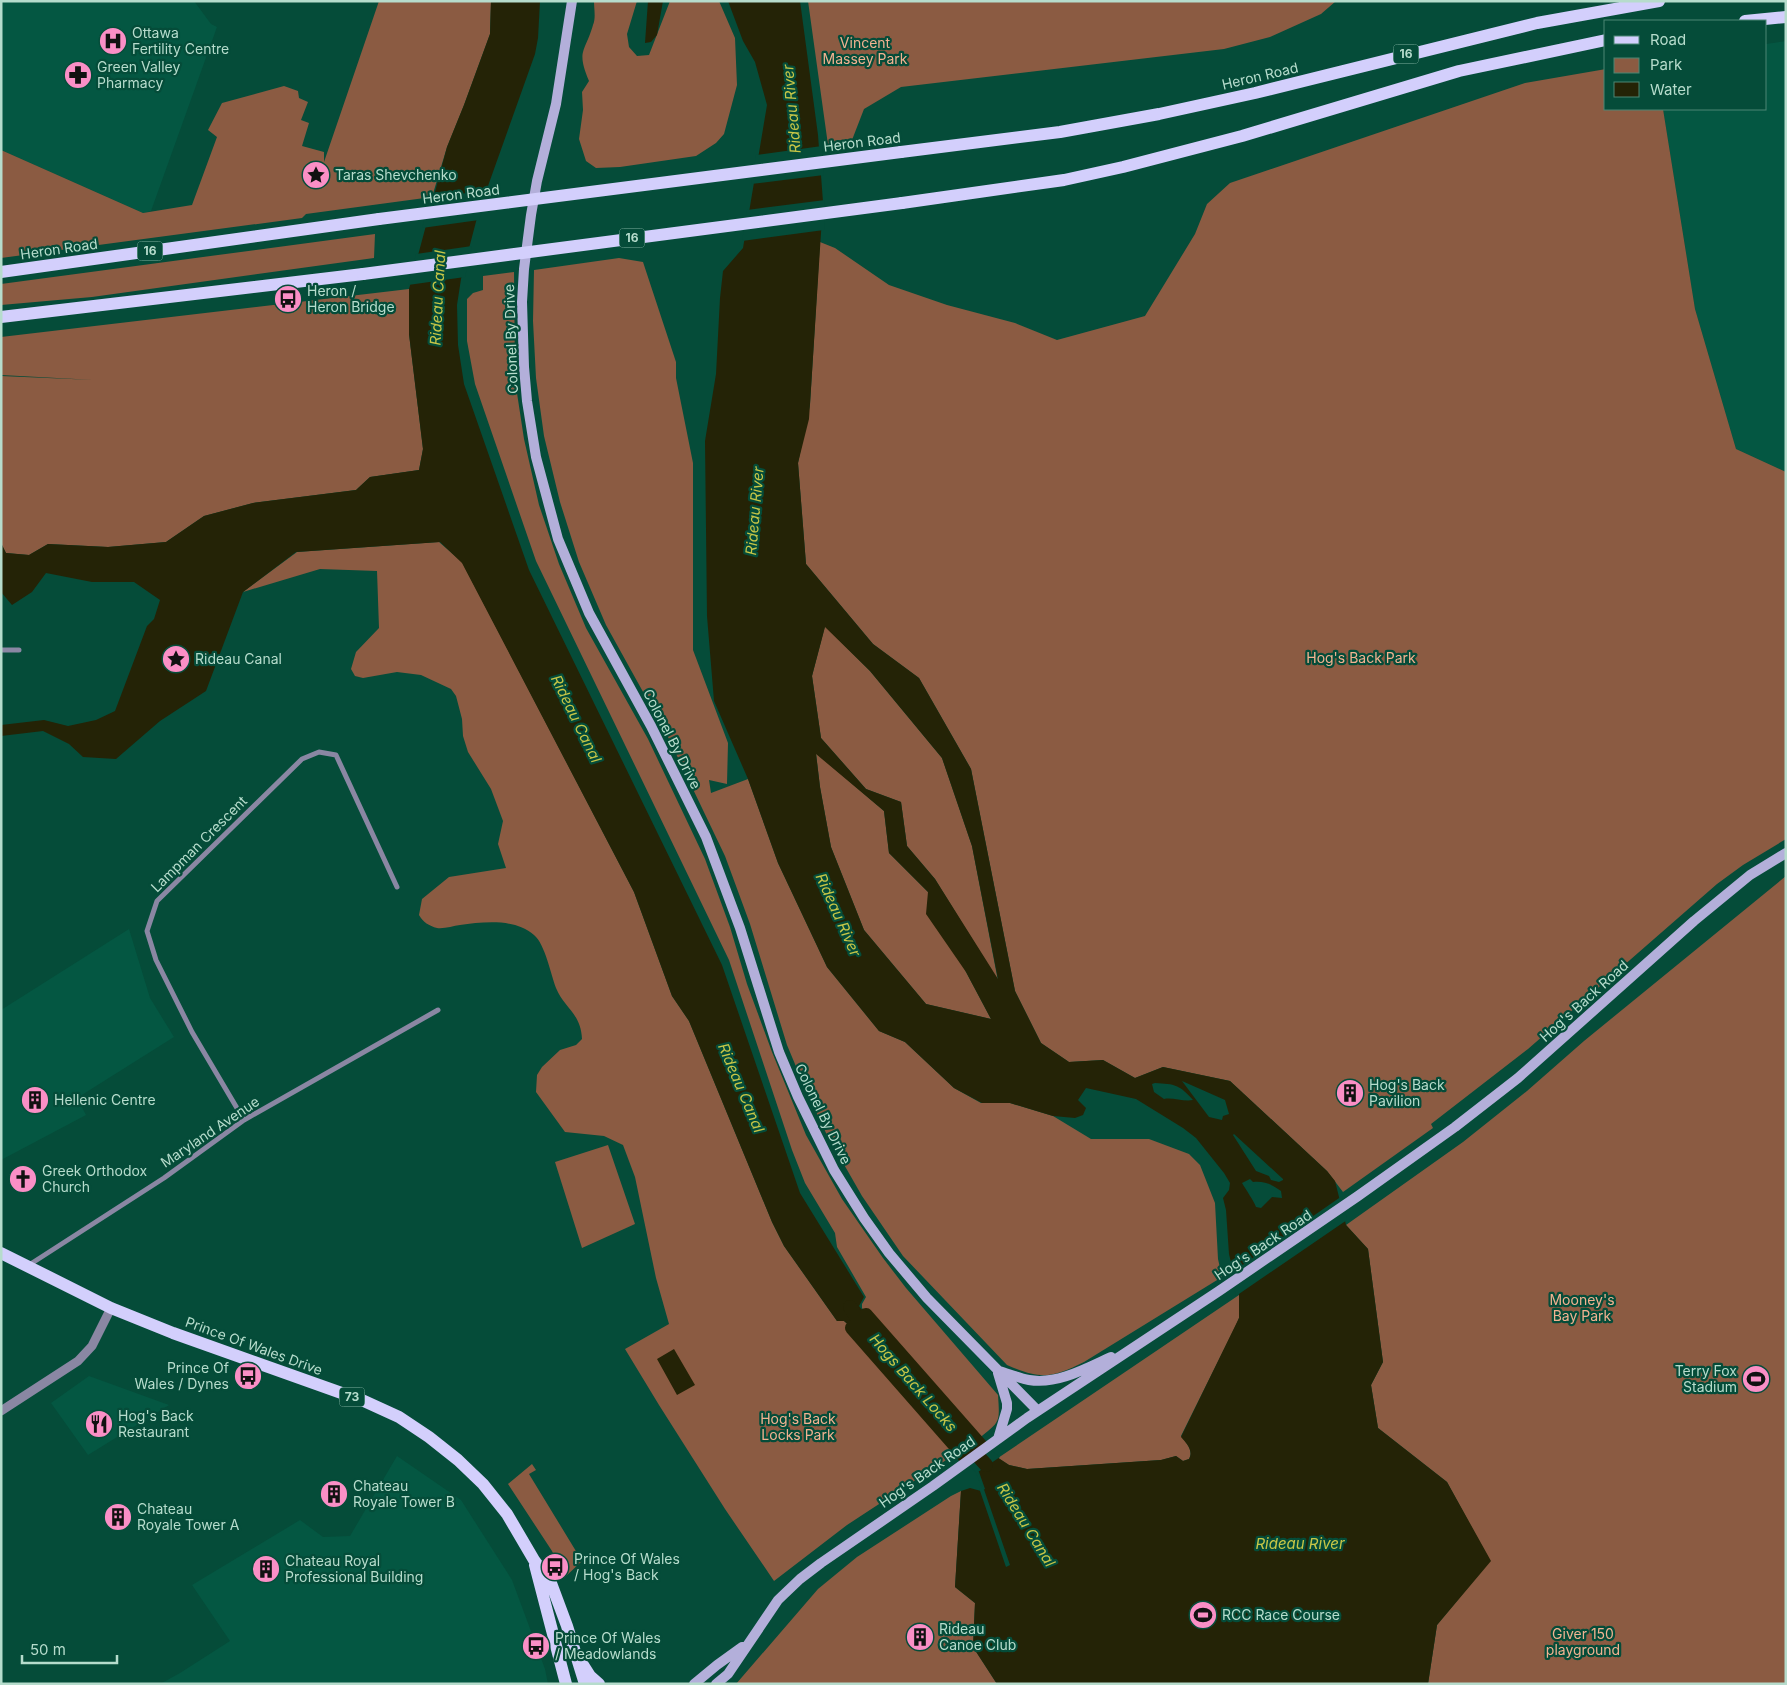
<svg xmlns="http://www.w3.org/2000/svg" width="1787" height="1685" font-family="Inter,sans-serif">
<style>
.built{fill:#045742}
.green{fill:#8b5b42}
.water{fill:#242306;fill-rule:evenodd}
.pier{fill:#054c39}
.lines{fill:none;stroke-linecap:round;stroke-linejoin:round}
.canal{stroke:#242306;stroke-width:14}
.minor{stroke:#8a87a3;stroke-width:5}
.tertiary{stroke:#8a87a3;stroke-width:9}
.secondary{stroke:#b3afda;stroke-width:10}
.primary{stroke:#d3cffc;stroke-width:12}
.primary-bridge{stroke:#d3cffc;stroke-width:12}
.labels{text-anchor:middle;stroke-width:4.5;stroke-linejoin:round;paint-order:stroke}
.shield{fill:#054c39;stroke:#81b1a0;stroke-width:1}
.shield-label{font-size:12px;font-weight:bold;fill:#b6dccc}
.poi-label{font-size:14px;fill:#b6dccc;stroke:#054c39;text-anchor:start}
.park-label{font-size:14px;fill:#f2b291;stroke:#054c39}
.street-label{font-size:14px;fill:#b6dccc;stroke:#054c39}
.water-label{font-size:15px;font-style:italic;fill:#c7c647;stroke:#054c39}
</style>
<rect width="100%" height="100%" fill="#054c39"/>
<path class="built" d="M 1,1 L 194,1 L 211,24 L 217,27 L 151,211 L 143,213 L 1,150 Z
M 1786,41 L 1786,472 L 1736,449 L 1695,309 L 1663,109 L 1766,109 L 1766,44 Z
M 129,929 L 150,998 L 174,1037 L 77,1098 L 86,1115 L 1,1160 L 1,1010 Z
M 89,1376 L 169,1405 L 88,1455 L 51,1403 Z
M 397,1456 L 461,1500 L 512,1580 L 545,1669 L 548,1684 L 160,1684 L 180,1673 L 230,1641 L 192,1585 L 300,1520 L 323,1537 L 350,1536 Z"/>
<path class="green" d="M 379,1 L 491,1 L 490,34 L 464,105 L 447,147 L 432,197 L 306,214 L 302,218 L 1,258 L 1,150 L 143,213 L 192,205 L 217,137 L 208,130 L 222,103 L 284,86 L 298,91 L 299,98 L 308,102 L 301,120 L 309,123 L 302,146 L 324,152 L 324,162 Z
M 594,1 L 637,1 L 627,34 L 629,47 L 637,56 L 649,55 L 670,1 L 719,1 L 735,38 L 737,85 L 724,134 L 716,143 L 696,156 L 620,167 L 596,168 L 586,161 L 579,139 L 583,110 L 582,92 L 589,81 C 576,50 585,53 593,25 C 596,18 594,9 594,1 Z
M 808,1 L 1336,1 L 1321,14 L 1270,37 L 1224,49 L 901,87 L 864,109 L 852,140 L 828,145 Z
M 1606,69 L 1606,109 L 1663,109 L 1695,309 L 1736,449 L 1786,472 L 1786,839 L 1743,865 L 1717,884 L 1528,1049 L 1431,1124 L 1433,1128 L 1343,1192 L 1327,1171 L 1230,1081 L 1163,1067 L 1135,1078 L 1103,1060 L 1069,1062 L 1041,1043 L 1015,991 L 971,769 L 919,678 L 873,644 L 806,564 L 798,463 L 810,405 L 820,242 L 835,248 L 889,285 L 947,305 L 1015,323 L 1057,340 L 1145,316 L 1195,234 L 1207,204 L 1230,183 L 1525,83 Z
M 375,234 L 374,258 L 92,297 L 1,305 L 1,284 Z
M 619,258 L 643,262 L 676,362 L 676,378 L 693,463 L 693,650 L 728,743 L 727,784 L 709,780 L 711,793 L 748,779 L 778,863 L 827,967 L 879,1031 L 905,1042 L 954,1088 L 981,1103 L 1010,1103 L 1053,1116 L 1091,1139 L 1149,1139 L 1189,1154 L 1200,1165 L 1215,1203 L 1218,1259 L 1222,1277 L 1084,1362 C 1052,1378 1041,1380 1007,1365 L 903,1256 L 862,1196 L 826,1133 L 805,1088 L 787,1045 L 750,924 L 725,856 L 668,737 L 606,625 L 579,562 L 560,502 L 544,436 L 536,378 L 533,321 L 534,270 Z
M 514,272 L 515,380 L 524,439 L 539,505 L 559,564 L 586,628 L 648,739 L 705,859 L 730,927 L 747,984 L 772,1052 L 806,1135 L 842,1199 L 883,1258 L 906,1288 L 998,1395 C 1000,1424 1000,1421 978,1439 L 929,1381 L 862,1308 L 862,1304 L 866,1297 L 837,1247 L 835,1233 L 805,1183 L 792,1150 L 729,960 L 536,561 L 475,384 L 467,341 L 467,299 L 473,293 L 483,290 L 483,276 Z
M 409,289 L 409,334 L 423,449 L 419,470 L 370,477 L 356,490 L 253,503 L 204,516 L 166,542 L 108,547 L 48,544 L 29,555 L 6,553 L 1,543 L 1,376 L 94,380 L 1,375 L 1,337 Z
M 439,542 L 462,562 L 634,892 L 672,996 L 689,1021 L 772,1222 L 784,1246 L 837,1321 L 844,1321 L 852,1328 L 960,1451 L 847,1525 L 774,1581 L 725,1509 L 659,1405 L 625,1349 L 669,1324 L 656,1278 L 635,1177 L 623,1145 L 604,1136 L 565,1132 L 536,1092 L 537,1075 L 542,1067 L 560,1050 L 576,1045 L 582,1039 C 581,1013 564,1008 556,988 C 551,975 545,944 534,935 C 515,918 483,922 460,925 C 453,926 444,929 437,928 C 429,926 423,922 419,915 L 422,899 L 449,877 L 506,868 L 498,844 L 503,821 L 491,789 L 468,752 L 463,736 L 462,719 L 456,696 L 451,689 L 421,675 L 397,672 L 363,678 L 355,676 L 351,669 L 356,652 L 379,628 L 377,571 L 320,569 L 243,592 L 297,552 Z
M 825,626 L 870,671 L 942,758 L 972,846 L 998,981 L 935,879 L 907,846 L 901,802 L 866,789 L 821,738 L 812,676 Z
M 816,753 L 884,811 L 889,853 L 928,892 L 966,972 L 991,1019 L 926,1004 L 864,930 L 831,847 L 820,787 Z
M 1786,876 L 1786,1684 L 1428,1684 L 1437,1625 L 1490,1561 L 1447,1482 L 1378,1428 L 1371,1385 L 1383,1362 L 1368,1249 L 1346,1225 L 1463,1142 L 1527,1091 L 1584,1041 Z
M 608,1145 L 635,1224 L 582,1248 L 555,1162 Z
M 1239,1295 L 1239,1318 L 1236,1325 L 1181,1436 C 1186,1443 1194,1450 1189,1459 L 1183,1461 L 1176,1456 L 1161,1460 L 1027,1469 L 1009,1465 L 998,1458 Z
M 532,1464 L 536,1470 L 529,1474 L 582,1561 L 564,1578 L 552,1551 L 508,1484 Z
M 961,1491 L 955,1587 L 975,1603 L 973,1647 L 997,1684 L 736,1684 L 818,1589 L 857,1557 L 951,1496 Z"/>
<path class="water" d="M 491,1 L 540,1 L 538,38 L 535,54 L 478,214 L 461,279 L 457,305 L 458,345 L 464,384 L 529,570 L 722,965 L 800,1193 L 864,1297 L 859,1306 L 866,1315 L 852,1328 L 844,1321 L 837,1321 L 784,1246 L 772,1222 L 689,1021 L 672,996 L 634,892 L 462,563 L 440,542 L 296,552 L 243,592 L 206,691 L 160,721 L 116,759 L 83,757 L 69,744 L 43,731 L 1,736 L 1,725 L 44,720 L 68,726 L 96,720 L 115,711 L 147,626 L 154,619 L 160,600 L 134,582 L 92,582 L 46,573 L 32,592 L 12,605 L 1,592 L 1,543 L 6,553 L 29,555 L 48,544 L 108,547 L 166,542 L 204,516 L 253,503 L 356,490 L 370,477 L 419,470 L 423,449 L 409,334 L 409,289 L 447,147 L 464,105 L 490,34 Z
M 648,1 L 663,1 L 657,35 L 651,42 L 645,43 Z
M 728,1 L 800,1 L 818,135 L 823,202 L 809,419 L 798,463 L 806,564 L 873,644 L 919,678 L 971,769 L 1015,991 L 1041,1043 L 1069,1062 L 1103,1060 L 1135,1078 L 1163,1067 L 1230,1081 L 1327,1171 L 1335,1181 L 1346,1225 L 1368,1249 L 1383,1362 L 1371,1385 L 1378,1428 L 1447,1482 L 1491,1561 L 1437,1625 L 1428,1684 L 997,1684 L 973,1647 L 975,1603 L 955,1587 L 961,1491 L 970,1488 L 981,1491 L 985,1489 L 979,1472 L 966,1458 L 982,1447 L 1009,1465 L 1027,1469 L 1161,1460 L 1176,1456 L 1183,1461 L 1189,1459 C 1194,1450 1186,1443 1181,1437 L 1239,1318 L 1239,1295 L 1229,1254 L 1226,1210 L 1223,1198 L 1229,1190 L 1230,1183 L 1224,1173 L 1196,1138 L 1183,1128 L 1136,1099 L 1086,1088 L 1078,1100 L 1086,1108 L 1083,1115 L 1075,1118 L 1053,1116 L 1010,1103 L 982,1103 L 954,1088 L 905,1042 L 879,1031 L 827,967 L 778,863 L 748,779 L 714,701 L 707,616 L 705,441 L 716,374 L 720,298 L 723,271 L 743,248 L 767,105 L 755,62 L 743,41 ZM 825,627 L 870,671 L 942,758 L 972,846 L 998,979 L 935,879 L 907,846 L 901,802 L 866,789 L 821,738 L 812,676 ZM 816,754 L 884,811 L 889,853 L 928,892 L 926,914 L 966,972 L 991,1019 L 926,1004 L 864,930 L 831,847 L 820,787 ZM 1182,1081 L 1225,1100 L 1229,1114 L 1223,1116 L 1222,1120 L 1209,1117 ZM 1155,1083 C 1175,1084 1180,1085 1193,1100 C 1184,1102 1172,1097 1164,1099 L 1154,1092 L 1152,1084 ZM 1234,1134 L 1283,1179 L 1283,1180 L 1279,1182 L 1271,1180 L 1269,1176 L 1256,1171 L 1233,1135 ZM 1250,1179 L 1253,1182 C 1265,1181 1271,1184 1281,1191 L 1282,1198 L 1272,1197 L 1261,1208 L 1256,1207 C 1254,1201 1246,1190 1242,1183 Z
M 674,1349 L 695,1385 L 677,1395 L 657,1359 Z"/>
<path class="pier" d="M 822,146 L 824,175 L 751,184 L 756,155 Z
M 489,190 L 479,220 L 422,228 L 430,198 Z
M 825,200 L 824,230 L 742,241 L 747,210 Z
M 472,246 L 465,277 L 408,285 L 416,254 Z
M 1342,1196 L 1347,1220 L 1236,1296 L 1231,1273 Z
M 984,1445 L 1000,1457 L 978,1472 L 1010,1565 L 1006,1567 L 979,1488 L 982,1488 L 976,1473 L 964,1458 Z"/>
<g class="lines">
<path class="canal" d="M 850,1307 L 861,1324 L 986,1465
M 866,1315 L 968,1431 L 982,1447 L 966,1458 L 852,1328 Z"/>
<path class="minor" d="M 1,650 L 19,650
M 244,1120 L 192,1032 L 156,960 L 147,931 L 157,901 L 302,759 L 319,752 L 336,755 L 397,887
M 29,1265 L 164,1178 L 244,1120 L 438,1010"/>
<path class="tertiary" d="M 1,1411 L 78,1361 L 92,1346 L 111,1308"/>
<path class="secondary" d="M 572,1 L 556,104 L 537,181 L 531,215 L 524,269 L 522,302 L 524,367 L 527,401 L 536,457 L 558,539 L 589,613 L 651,726 L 706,837 L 740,928 L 779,1052 L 798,1097 L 834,1170 L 864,1218 L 889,1253 L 927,1298 L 1038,1411
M 999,1371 C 1009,1374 1019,1378 1029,1380 C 1057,1385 1087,1368 1111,1357
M 998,1439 L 1007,1409 L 1007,1403 L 998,1373
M 694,1684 L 717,1665 L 742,1647
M 716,1684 L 728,1674 L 778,1600 L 800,1579 L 821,1563 L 933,1486 L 1027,1418 L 1219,1291 L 1358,1196 L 1455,1127 L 1518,1078 L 1694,921 L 1750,875 L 1786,853"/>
<path class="primary" d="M 1745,21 L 1786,17
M 901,152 L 1060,132 L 1159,114 L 1255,93 L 1537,23 L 1659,1
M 902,203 L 1064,180 L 1123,167 L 1242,136 L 1459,71 L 1606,40
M 1,272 L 379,219
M 1,317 L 363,274
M 1,1253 L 111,1308 L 173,1333 L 364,1401 L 399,1417 L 429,1437 L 458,1460 L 483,1484 L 507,1514 L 534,1560 L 551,1583 L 567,1626 L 585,1684
M 535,1565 L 566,1684
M 583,1665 L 590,1676 L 599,1684"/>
<path class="primary-bridge" d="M 379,219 L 901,152
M 363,274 L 902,203"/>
</g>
<defs>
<symbol id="hospital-disc" viewBox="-11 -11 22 22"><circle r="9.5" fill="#fa8fc6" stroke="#054c39"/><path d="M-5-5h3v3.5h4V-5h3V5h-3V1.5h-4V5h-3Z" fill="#111"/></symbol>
<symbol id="pharmacy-disc" viewBox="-11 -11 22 22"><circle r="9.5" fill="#fa8fc6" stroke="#054c39"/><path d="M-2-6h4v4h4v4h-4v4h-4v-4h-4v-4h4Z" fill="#111"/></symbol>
<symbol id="sight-disc" viewBox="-11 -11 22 22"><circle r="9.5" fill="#fa8fc6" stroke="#054c39"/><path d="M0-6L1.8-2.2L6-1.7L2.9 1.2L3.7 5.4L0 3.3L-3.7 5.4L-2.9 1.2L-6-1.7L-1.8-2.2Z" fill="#111"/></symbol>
<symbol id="bus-disc" viewBox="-11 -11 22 22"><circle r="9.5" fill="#fa8fc6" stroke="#054c39"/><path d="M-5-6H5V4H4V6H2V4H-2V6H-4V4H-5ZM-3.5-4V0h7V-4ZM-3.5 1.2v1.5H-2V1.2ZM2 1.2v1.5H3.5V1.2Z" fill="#111"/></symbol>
<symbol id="building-disc" viewBox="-11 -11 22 22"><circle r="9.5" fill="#fa8fc6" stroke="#054c39"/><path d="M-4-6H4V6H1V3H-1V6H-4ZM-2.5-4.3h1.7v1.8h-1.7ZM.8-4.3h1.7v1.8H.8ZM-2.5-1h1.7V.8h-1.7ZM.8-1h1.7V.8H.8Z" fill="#111"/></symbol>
<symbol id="church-disc" viewBox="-11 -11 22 22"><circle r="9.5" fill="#fa8fc6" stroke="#054c39"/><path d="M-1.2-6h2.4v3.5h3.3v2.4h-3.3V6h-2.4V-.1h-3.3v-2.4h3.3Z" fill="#111"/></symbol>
<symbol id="stadium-disc" viewBox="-11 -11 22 22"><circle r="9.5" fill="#fa8fc6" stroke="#054c39"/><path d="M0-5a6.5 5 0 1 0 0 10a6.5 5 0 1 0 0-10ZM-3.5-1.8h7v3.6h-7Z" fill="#111"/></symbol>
<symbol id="restaurant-disc" viewBox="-11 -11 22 22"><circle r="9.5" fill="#fa8fc6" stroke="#054c39"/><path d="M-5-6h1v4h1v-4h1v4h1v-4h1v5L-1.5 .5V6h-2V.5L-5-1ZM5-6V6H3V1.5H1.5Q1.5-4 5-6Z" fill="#111"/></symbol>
</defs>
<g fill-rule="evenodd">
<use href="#hospital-disc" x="97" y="25" width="32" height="32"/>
<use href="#pharmacy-disc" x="62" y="59" width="32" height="32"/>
<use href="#sight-disc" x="300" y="159" width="32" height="32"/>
<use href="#bus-disc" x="272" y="283" width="32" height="32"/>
<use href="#sight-disc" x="160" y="643" width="32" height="32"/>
<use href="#building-disc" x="1334" y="1077" width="32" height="32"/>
<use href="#building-disc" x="19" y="1084" width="32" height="32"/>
<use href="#church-disc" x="7" y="1163" width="32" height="32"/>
<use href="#bus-disc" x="232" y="1360" width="32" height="32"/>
<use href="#stadium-disc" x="1740" y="1363" width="32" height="32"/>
<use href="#restaurant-disc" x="83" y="1408" width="32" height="32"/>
<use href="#building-disc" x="318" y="1478" width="32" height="32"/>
<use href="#building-disc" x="102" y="1501" width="32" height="32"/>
<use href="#bus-disc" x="539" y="1551" width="32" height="32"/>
<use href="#building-disc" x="250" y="1553" width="32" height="32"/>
<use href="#stadium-disc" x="1187" y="1599" width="32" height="32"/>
<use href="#building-disc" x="904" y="1621" width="32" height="32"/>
<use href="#bus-disc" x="520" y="1630" width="32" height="32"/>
</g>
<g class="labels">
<g class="shield">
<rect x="1393.5" y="44.5" width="25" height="19" rx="4"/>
<rect x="619.5" y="228.5" width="25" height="19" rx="4"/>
<rect x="137.5" y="241.5" width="25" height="19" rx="4"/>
<rect x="339.5" y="1387.5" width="25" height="19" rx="4"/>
</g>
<g class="shield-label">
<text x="1406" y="58">16</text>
<text x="632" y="242">16</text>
<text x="150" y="255">16</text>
<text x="352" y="1401">73</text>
</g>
<g class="poi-label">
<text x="132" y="38">Ottawa<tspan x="132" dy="16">Fertility Centre</tspan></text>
<text x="97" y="72">Green Valley<tspan x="97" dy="16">Pharmacy</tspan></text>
<text x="335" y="180">Taras Shevchenko</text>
<text x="307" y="296">Heron /<tspan x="307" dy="16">Heron Bridge</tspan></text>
<text x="195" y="664">Rideau Canal</text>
<text x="1369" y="1090">Hog's Back<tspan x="1369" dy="16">Pavilion</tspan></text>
<text x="54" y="1105">Hellenic Centre</text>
<text x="42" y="1176">Greek Orthodox<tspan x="42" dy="16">Church</tspan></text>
<text x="229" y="1373" text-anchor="end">Prince Of<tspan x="229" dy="16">Wales / Dynes</tspan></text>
<text x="1737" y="1376" text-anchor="end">Terry Fox<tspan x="1737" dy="16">Stadium</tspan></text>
<text x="118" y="1421">Hog's Back<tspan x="118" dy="16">Restaurant</tspan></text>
<text x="353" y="1491">Chateau<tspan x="353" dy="16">Royale Tower B</tspan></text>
<text x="137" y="1514">Chateau<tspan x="137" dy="16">Royale Tower A</tspan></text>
<text x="574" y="1564">Prince Of Wales<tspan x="574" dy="16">/ Hog's Back</tspan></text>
<text x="285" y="1566">Chateau Royal<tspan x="285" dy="16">Professional Building</tspan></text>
<text x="1222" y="1620">RCC Race Course</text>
<text x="939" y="1634">Rideau<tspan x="939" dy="16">Canoe Club</tspan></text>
<text x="555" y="1643">Prince Of Wales<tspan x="555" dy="16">/ Meadowlands</tspan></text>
</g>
<g class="park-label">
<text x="865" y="48">Vincent<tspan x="865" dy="16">Massey Park</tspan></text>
<text x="1361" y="663">Hog's Back Park</text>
<text x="1582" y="1305">Mooney's<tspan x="1582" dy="16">Bay Park</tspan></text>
<text x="798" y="1424">Hog's Back<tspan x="798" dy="16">Locks Park</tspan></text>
<text x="1583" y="1639">Giver 150<tspan x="1583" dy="16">playground</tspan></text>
</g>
<g class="street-label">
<text transform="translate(1260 76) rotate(-13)" y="5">Heron Road</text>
<text transform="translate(862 142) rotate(-7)" y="5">Heron Road</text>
<text transform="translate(461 194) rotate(-7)" y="5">Heron Road</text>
<text transform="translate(59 249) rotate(-8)" y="5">Heron Road</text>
<text transform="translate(511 339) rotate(-92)" y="5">Colonel By Drive</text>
<text transform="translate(672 739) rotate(63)" y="5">Colonel By Drive</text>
<text transform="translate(199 844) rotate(-45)" y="5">Lampman Crescent</text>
<text transform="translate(1584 1001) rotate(-42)" y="5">Hog's Back Road</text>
<text transform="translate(823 1114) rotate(64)" y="5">Colonel By Drive</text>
<text transform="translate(210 1132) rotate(-34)" y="5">Maryland Avenue</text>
<text transform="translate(1263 1245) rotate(-34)" y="5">Hog's Back Road</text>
<text transform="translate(254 1346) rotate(20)" y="5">Prince Of Wales Drive</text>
<text transform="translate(927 1472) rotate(-35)" y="5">Hog's Back Road</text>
</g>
<g class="water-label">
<text transform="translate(792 109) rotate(-95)" y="5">Rideau River</text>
<text transform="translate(438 298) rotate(-87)" y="5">Rideau Canal</text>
<text transform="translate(755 511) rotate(-85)" y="5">Rideau River</text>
<text transform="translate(576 719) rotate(64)" y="5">Rideau Canal</text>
<text transform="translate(838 915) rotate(66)" y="5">Rideau River</text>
<text transform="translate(741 1088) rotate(67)" y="5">Rideau Canal</text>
<text transform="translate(913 1383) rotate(49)" y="5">Hogs Back Locks</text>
<text transform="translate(1026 1525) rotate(58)" y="5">Rideau Canal</text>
<text x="1300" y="1549">Rideau River</text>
</g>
</g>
<rect width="1787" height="1685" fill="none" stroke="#b6dccc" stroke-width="5"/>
<rect x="1604" y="20" width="162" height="90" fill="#054c39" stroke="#4c8674"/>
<rect x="1614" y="36" width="25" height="8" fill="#d3cffc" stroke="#4c8674"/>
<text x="1650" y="45" font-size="15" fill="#b6dccc">Road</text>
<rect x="1614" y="58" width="25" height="15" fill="#8b5b42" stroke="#4c8674"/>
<text x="1650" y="70" font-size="15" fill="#b6dccc">Park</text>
<rect x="1614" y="82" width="25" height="15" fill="#242306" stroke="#4c8674"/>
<text x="1650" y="95" font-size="15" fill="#b6dccc">Water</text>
<path d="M22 1655v8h95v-8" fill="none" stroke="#b6dccc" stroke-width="2.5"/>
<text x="30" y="1655" font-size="15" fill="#b6dccc" stroke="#054c39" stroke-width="4" paint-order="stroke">50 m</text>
</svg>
